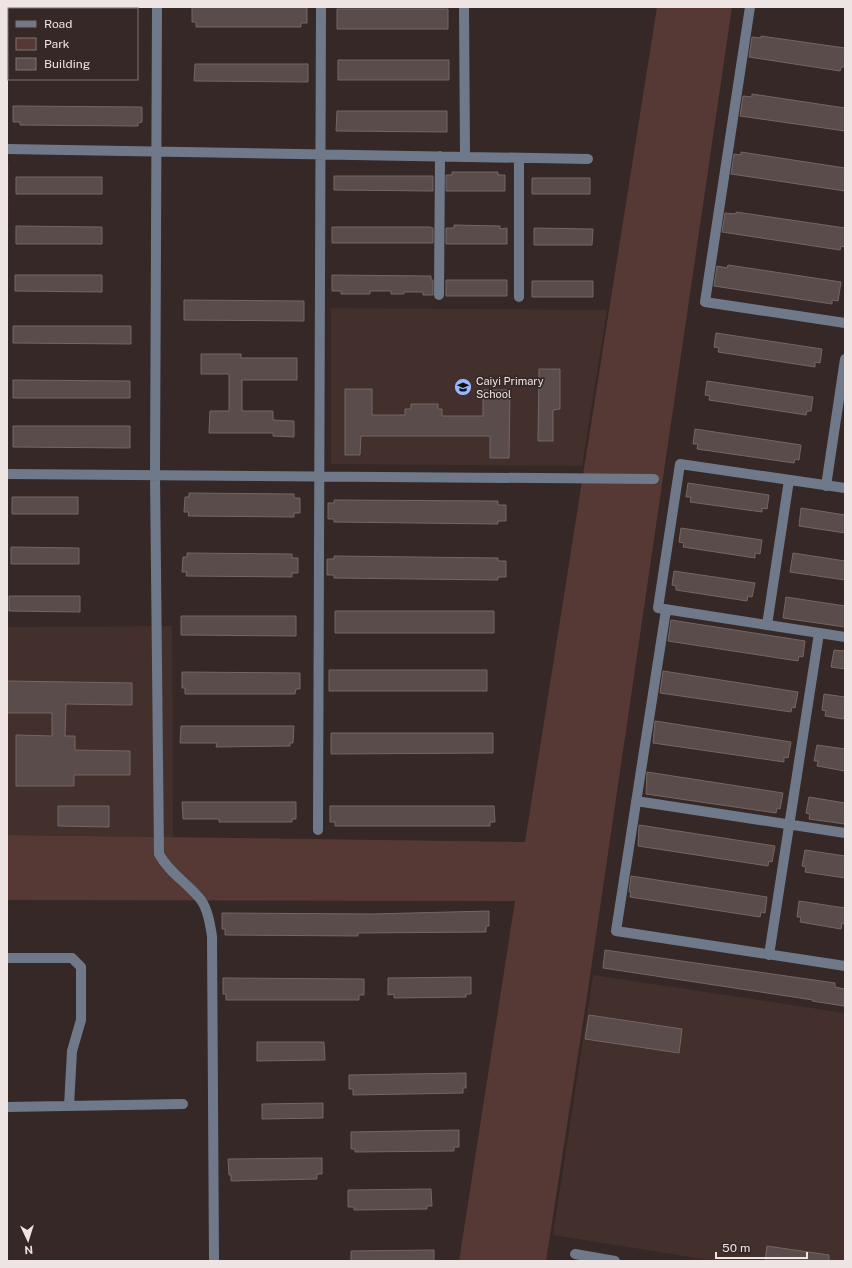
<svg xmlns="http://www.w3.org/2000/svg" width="852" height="1268" font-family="'Public Sans',sans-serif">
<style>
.built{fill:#432f2c}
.green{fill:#563934}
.building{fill:#5a4c4a;stroke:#756664}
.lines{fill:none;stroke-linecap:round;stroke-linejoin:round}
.minor{stroke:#70798a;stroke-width:10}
.labels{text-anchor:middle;stroke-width:3.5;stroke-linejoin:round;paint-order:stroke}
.poi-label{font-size:11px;fill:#ede4e3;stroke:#352826;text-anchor:start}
</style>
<rect width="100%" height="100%" fill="#352826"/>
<path class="built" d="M 7,162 L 9,162 L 7,390 Z
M 331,308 L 607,310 L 582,466 L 331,464 Z
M 172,626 L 173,837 L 7,835 L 7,627 Z
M 593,975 L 845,1013 L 845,1261 L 715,1261 L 553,1235 Z"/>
<path class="green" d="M 657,7 L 732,7 L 588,990 L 546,1261 L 459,1261 L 515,901 L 7,900 L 7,835 L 525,842 Z"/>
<path class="building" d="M 192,7 L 301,7 L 307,8 L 307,23 L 301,23 L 301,27 L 196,27 L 196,22 L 192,22 Z
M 337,9 L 448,9 L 448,29 L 337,29 Z
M 761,36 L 845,48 L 845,67 L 841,67 L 840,71 L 749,57 L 752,37 L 761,38 Z
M 338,60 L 449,60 L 449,80 L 338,80 Z
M 195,64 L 308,64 L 308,82 L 194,81 Z
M 752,94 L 845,108 L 845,131 L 740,116 L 743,96 L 752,97 Z
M 13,106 L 142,107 L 142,122 L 138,123 L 138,126 L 20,125 L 20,122 L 13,122 Z
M 337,111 L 447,111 L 447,132 L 336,131 Z
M 741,152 L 845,168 L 845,191 L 731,174 L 734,154 L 741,155 Z
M 452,172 L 498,172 L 498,175 L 505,175 L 505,191 L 446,191 L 446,175 L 452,175 Z
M 334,176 L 433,176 L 433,191 L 334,190 Z
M 16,177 L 102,177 L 102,194 L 16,194 Z
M 532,178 L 590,178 L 590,194 L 532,194 Z
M 736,212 L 845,228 L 845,247 L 841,246 L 840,250 L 722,232 L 725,213 L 736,214 Z
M 454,225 L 500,226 L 500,229 L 507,228 L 507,244 L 446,244 L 446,228 L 454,228 Z
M 16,226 L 102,227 L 102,244 L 16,244 Z
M 332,227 L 429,227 L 433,228 L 433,243 L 332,243 Z
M 534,228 L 593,229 L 592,245 L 534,245 Z
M 728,265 L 841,282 L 838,301 L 832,300 L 832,304 L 714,286 L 717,266 L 727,268 Z
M 15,275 L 102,275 L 102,292 L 15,291 Z
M 332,275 L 431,276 L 431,280 L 433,280 L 433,295 L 423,295 L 423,292 L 404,292 L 404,294 L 391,294 L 391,291 L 370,291 L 370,294 L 341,294 L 341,291 L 332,291 Z
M 446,280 L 507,280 L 507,296 L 446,296 Z
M 532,281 L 593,281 L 593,297 L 532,297 Z
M 184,300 L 304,301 L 304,321 L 184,320 Z
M 13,326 L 131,326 L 131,344 L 13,343 Z
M 716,333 L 822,349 L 820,363 L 815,362 L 815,367 L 718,352 L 719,348 L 714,347 Z
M 201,354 L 241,354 L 241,358 L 297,358 L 297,380 L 242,380 L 242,411 L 273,411 L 273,420 L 294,421 L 294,437 L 273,436 L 273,433 L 209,433 L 210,411 L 229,411 L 229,374 L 201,374 Z
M 539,369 L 560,369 L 560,409 L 553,410 L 553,441 L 538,441 Z
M 13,380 L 130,381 L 130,398 L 13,398 Z
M 707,381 L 813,397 L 811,411 L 807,411 L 806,415 L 709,400 L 710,396 L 705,395 Z
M 345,389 L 372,389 L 372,415 L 405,415 L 405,409 L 411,409 L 411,404 L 438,404 L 438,409 L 442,409 L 442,416 L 483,416 L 483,390 L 510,390 L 509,458 L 490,458 L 490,436 L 361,436 L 360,455 L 345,455 Z
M 13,426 L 130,426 L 130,448 L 13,447 Z
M 695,429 L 801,445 L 799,460 L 795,459 L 794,463 L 697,449 L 698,444 L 693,444 Z
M 688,483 L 769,495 L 767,509 L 762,508 L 762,512 L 690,502 L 691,497 L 686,497 Z
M 189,493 L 294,494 L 294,498 L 300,498 L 300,513 L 294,513 L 294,517 L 188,516 L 189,512 L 184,512 L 185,497 L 189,497 Z
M 12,497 L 78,497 L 78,514 L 12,514 Z
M 334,500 L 498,501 L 498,505 L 506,505 L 506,521 L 498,521 L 498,524 L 334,522 L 334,519 L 328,519 L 328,503 L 334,503 Z
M 801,508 L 845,515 L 845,533 L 799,526 Z
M 681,528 L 762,540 L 760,554 L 755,553 L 755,558 L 683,547 L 684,543 L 679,542 Z
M 11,547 L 79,548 L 79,564 L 11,564 Z
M 187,553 L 292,554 L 292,558 L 298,558 L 298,573 L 292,573 L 292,577 L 186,576 L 187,572 L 182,572 L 183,557 L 187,557 Z
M 793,553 L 845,561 L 845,580 L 790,572 Z
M 334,556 L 498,558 L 498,561 L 506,561 L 506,577 L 498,577 L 498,580 L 334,578 L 334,575 L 327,575 L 327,559 L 334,559 Z
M 674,571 L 755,583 L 752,597 L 748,596 L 747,601 L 676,590 L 676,586 L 672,585 Z
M 9,596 L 80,596 L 80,612 L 9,611 Z
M 786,597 L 845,606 L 845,627 L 783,618 Z
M 335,611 L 494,611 L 494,633 L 335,633 Z
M 181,616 L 296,616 L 296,636 L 181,635 Z
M 671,620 L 805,641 L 803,657 L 799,656 L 798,661 L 668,641 Z
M 834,650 L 845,651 L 845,669 L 831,667 Z
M 329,670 L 487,670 L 487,691 L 329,691 Z
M 663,671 L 798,692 L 795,708 L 792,707 L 791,712 L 660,693 Z
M 182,672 L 300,673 L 300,689 L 296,689 L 295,694 L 185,694 L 185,688 L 182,688 Z
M 7,681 L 132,683 L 132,705 L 66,704 L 65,736 L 75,736 L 75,750 L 130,751 L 130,775 L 74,775 L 74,786 L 16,786 L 16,735 L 52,736 L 52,713 L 7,713 Z
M 824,694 L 845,697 L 845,714 L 843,719 L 825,716 L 826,711 L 822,710 Z
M 655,721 L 791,742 L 788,758 L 784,757 L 784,762 L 653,743 Z
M 181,726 L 294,726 L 293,743 L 290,743 L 290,746 L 216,747 L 217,743 L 180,743 Z
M 331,733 L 493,733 L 493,753 L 331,754 Z
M 817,745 L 845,749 L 845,771 L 817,766 L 818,761 L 814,761 Z
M 647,772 L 783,793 L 780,809 L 777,808 L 776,813 L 646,794 Z
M 809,797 L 845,803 L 845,824 L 809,819 L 810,814 L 806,813 Z
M 182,802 L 296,802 L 296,819 L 292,819 L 292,822 L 219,822 L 219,819 L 183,819 Z
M 58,806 L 109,806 L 109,827 L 58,826 Z
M 330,806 L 494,806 L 495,822 L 490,822 L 490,826 L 335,826 L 335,822 L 330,822 Z
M 639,825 L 775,846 L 772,862 L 769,861 L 768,866 L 638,846 Z
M 805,850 L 845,856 L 845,878 L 805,872 L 806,867 L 802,866 Z
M 631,876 L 767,897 L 765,913 L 761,912 L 760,917 L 630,897 L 631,892 L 629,892 Z
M 799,901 L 845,908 L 845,924 L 842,923 L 841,929 L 800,922 L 801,917 L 797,917 Z
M 489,911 L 489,926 L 486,926 L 486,932 L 358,933 L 358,936 L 225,935 L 225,929 L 222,929 L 222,913 L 372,914 Z
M 605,950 L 835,983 L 835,987 L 845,989 L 844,1006 L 812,1001 L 813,1000 L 603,968 Z
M 471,977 L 471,994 L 466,994 L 466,997 L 394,998 L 394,994 L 388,995 L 388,978 Z
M 223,978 L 364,979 L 364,995 L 359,995 L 359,1000 L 226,1000 L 226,994 L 223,994 Z
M 589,1015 L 682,1029 L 679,1053 L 585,1039 Z
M 257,1042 L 324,1042 L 325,1060 L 257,1061 Z
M 466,1073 L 466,1088 L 463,1088 L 463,1093 L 353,1095 L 353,1089 L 349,1089 L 349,1075 Z
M 323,1103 L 323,1118 L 262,1119 L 262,1104 Z
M 459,1130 L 459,1147 L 454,1147 L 454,1151 L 355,1152 L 355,1149 L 351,1149 L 351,1132 Z
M 322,1158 L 322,1174 L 317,1174 L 317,1179 L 231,1181 L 231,1175 L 229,1175 L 228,1159 Z
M 431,1189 L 432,1206 L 427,1206 L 427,1209 L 354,1210 L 354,1207 L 348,1207 L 348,1190 Z
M 767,1246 L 829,1255 L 829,1261 L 765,1261 Z
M 434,1250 L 434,1261 L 351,1261 L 351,1251 Z"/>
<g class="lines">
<path class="minor" d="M 157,7 L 155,475 L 159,854 C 169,873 188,883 201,900 C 208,910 210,924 212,936 L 214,1261
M 464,7 L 465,157
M 750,7 L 705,302 L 845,323
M 7,149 L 588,159
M 439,295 L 440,156
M 519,297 L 519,158
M 7,474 L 654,479
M 826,486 L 845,359
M 845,488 L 680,464 L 658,608 L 845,637
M 666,610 L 616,931 L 845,966
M 767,625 L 789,480
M 636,801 L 845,833
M 318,830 L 321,7
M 769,955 L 819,633
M 7,958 L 72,958 L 81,967 L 81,1020 L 72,1051 L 69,1106
M 7,1107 L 183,1104
M 575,1254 L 615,1261"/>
</g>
<defs>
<symbol id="school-disc" viewBox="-11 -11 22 22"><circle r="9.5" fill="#96b6fd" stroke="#352826"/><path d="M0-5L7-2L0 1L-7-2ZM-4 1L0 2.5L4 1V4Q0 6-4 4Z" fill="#111"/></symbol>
</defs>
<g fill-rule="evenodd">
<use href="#school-disc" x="453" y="377" width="20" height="20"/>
</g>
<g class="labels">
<g class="poi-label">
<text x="476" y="385">Caiyi Primary<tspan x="476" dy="13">School</tspan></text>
</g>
</g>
<rect width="852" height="1268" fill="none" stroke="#ede4e3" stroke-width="16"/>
<rect x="8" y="8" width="130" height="72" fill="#352826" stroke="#7f7372"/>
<rect x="16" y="21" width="20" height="6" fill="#70798a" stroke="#7f7372"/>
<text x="44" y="28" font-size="12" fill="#ede4e3">Road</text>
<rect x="16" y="38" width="20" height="12" fill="#563934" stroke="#7f7372"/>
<text x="44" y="48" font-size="12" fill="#ede4e3">Park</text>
<rect x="16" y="58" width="20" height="12" fill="#5a4c4a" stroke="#7f7372"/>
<text x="44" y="68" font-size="12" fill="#ede4e3">Building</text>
<g transform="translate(28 1240) rotate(176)" stroke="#352826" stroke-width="3" paint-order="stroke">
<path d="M0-3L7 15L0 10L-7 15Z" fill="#ede4e3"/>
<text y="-6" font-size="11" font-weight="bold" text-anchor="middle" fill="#ede4e3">N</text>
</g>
<path d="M716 1252v6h91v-6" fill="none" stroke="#ede4e3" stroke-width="2"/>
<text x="722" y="1252" font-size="12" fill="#ede4e3" stroke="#352826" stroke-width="3" paint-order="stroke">50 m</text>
</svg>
